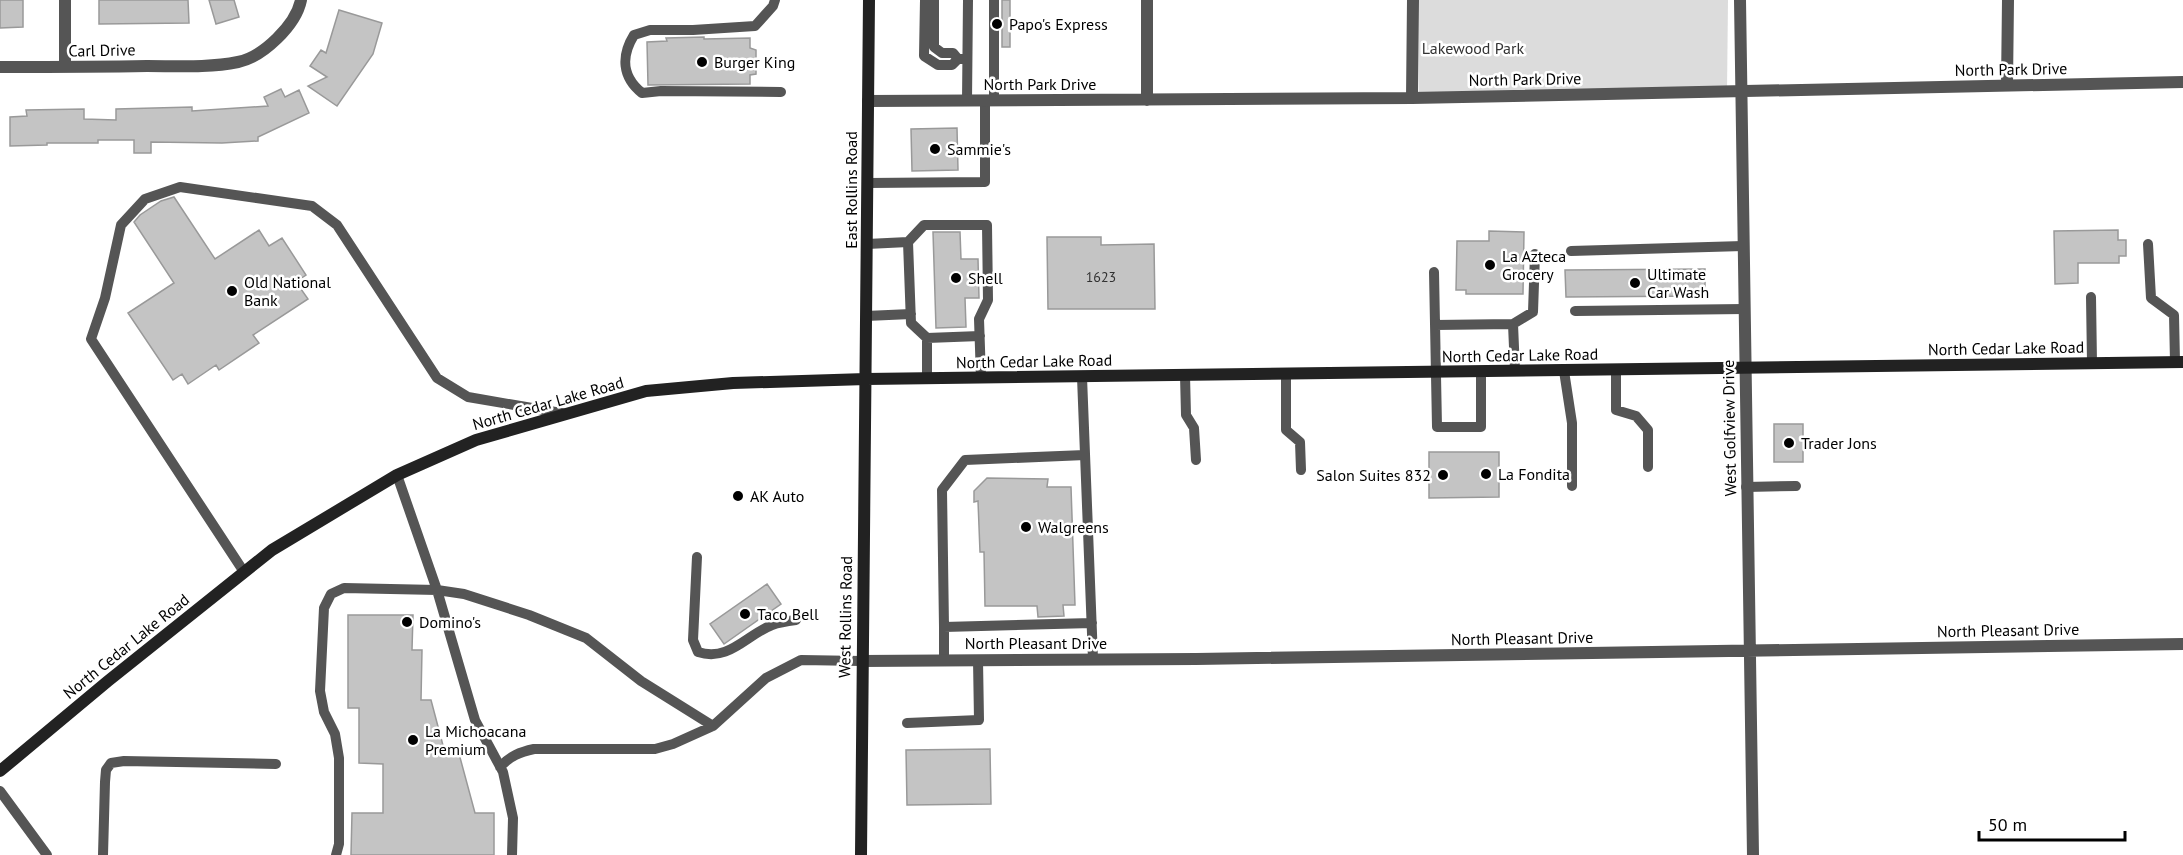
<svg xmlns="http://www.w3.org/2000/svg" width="2183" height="855" font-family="'PT Sans',sans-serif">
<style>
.green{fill:#dcdcdc}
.building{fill:#c4c4c4;stroke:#999;stroke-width:1.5}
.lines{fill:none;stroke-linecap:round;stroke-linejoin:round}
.lane{stroke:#555;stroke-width:10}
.street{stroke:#555;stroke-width:12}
.secondary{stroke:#222;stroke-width:12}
.poi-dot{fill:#000;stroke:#fff;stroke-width:2}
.labels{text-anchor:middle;stroke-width:5;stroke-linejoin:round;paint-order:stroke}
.number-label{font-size:14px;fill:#313131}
.poi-label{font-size:16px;fill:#000;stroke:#fff;text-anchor:start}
.park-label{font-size:16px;fill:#333;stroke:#fff}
.street-label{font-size:16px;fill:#000;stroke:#fff}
</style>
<rect width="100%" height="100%" fill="#fff"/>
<path class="green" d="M 1419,0 L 1728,0 L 1727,91 L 1419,98 Z"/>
<path class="building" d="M 0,0 L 23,0 L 23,27 L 0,28 Z
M 99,0 L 188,0 L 189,23 L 99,24 Z
M 209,0 L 234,0 L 239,17 L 216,24 Z
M 1002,0 L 1010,0 L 1010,47 L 1002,47 Z
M 339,10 L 382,23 L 373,54 L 337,106 L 308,86 L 327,77 L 310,66 L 321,50 L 326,53 Z
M 704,37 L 704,39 L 750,38 L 750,48 L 756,50 L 756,74 L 750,75 L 750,84 L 648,85 L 647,42 L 667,41 L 666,38 Z
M 281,89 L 285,97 L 299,90 L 309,113 L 258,137 L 258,141 L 222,143 L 151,142 L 151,153 L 134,153 L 134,140 L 98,140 L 98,143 L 47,143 L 47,145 L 10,146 L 10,117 L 27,116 L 26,110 L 84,109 L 84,119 L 116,120 L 116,109 L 192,107 L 192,111 L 268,106 L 264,97 Z
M 957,128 L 958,170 L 912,171 L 911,129 Z
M 174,197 L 215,259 L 259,230 L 269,246 L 282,238 L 306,275 L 296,282 L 308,299 L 253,335 L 259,343 L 219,370 L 216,365 L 188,384 L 182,374 L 173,380 L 128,313 L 174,283 L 134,222 L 140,215 L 161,201 Z
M 2118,230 L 2118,240 L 2126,240 L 2126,256 L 2119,256 L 2119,263 L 2078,263 L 2078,283 L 2055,284 L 2054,231 Z
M 1489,231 L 1524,232 L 1523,294 L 1466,294 L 1466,290 L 1456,290 L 1457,241 L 1489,241 Z
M 933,232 L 960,232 L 961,259 L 978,259 L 979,298 L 965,298 L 966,327 L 936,328 Z
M 1047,237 L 1101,237 L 1101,245 L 1154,244 L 1155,309 L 1048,309 Z
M 1705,269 L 1705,296 L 1566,297 L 1565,270 Z
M 1774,424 L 1803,424 L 1803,462 L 1774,462 Z
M 1429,452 L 1499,452 L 1499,497 L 1429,498 Z
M 987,478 L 1048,479 L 1047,487 L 1071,487 L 1075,605 L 1063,605 L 1064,616 L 1038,617 L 1037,606 L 985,606 L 984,552 L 980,552 L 978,501 L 974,502 L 974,491 Z
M 767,584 L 781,604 L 724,644 L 710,624 Z
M 348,615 L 413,615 L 412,650 L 422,650 L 421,700 L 431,700 L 445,753 L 458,750 L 475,813 L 494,813 L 494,855 L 351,855 L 352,813 L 383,813 L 383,764 L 359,763 L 359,708 L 348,708 Z
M 990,749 L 991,804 L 907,805 L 906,750 Z"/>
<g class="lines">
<path class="lane" d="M 775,0 L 773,6 L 755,26 L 693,30 L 650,30 L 634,35 C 621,56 622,77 642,93 L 661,91 L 781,92
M 925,0 L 924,56 L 938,65 L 952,65 L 958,59
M 934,0 L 934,47 L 942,53 L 953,53 L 958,59 L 964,59
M 967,101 L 968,0
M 994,101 L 994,0
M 868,183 L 985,182 L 985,101
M 908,242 L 911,323 L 927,338 L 927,379
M 867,244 L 908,242 L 924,225 L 987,225 L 988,300 L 979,319 L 981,378
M 2148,244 L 2151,298 L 2174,315 L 2175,362
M 1571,251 L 1743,246
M 1434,272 L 1437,427 L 1481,427 L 1481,372
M 2091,297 L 2092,363
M 1575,311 L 1744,309
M 866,316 L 911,314
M 1435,325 L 1513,324
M 927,338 L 980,336
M 1616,370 L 1616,410 L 1636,416 L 1648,430 L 1648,467
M 1515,371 L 1513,324 L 1533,312 L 1535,254
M 1564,371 L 1572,423 L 1572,486
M 1286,374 L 1286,430 L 1300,442 L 1301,470
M 1185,375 L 1186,415 L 1194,428 L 1196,460
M 1082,377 L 1093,659
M 397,475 L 437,590 L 475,720 L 503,772 L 513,818 L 512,855
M 1746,487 L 1796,486
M 697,557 L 693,640 L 698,652 C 729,662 746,635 772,625 C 780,622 788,621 796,620
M 244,572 L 91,339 L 105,298 L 121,225 L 145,199 L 180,187 L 312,206 L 337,225 L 437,378 L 468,397 L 567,414
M 944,627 L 942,490 L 965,460 L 1085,455
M 944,660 L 944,627 L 1092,623
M 907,723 L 979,720 L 978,660
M 500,767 C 510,756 520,752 534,749 L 655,749 L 673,744 L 713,726
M 0,791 L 47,855
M 103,855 L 105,782 L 106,770 L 111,763 L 124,761 L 276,764
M 336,855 L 339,844 L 339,758 L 335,734 L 324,712 L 320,691 L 324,608 L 331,594 L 344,588 L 437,590 L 464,594 L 529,615 L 586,638 L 641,681 L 713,726 L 766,678 L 801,660 L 861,661"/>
<path class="street" d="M 65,0 L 65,67
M 1740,0 L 1753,855
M 0,67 C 49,67 98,67 147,66 C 177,66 209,68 238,62 C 263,57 296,25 301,0
M 2007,85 L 2008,0
M 1412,98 L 1413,0
M 1147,100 L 1147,0
M 868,101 L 1412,98 L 2183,82
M 861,661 L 1196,659 L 2183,644"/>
<path class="secondary" d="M 0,771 L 108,681 L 272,550 L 397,475 L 476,440 L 646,391 L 733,383 L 866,379 L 2183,362
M 861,855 L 869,0"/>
</g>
<g class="poi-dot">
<circle cx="997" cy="24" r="6"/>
<circle cx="702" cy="62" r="6"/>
<circle cx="935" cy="149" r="6"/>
<circle cx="1490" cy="265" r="6"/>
<circle cx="956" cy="278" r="6"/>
<circle cx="1635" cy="283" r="6"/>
<circle cx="232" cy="291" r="6"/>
<circle cx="1789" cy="443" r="6"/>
<circle cx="1486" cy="474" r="6"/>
<circle cx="1443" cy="475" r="6"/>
<circle cx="738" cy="496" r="6"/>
<circle cx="1026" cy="527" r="6"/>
<circle cx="745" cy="614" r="6"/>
<circle cx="407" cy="622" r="6"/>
<circle cx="413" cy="740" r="6"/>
</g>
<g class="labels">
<g class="number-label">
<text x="1101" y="282">1623</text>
</g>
<g class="poi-label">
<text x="1009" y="30">Papo's Express</text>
<text x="714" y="68">Burger King</text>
<text x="947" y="155">Sammie's</text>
<text x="1502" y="262">La Azteca<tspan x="1502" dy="18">Grocery</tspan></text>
<text x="1647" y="280">Ultimate<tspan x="1647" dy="18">Car Wash</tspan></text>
<text x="968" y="284">Shell</text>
<text x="244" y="288">Old National<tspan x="244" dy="18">Bank</tspan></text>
<text x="1801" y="449">Trader Jons</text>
<text x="1498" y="480">La Fondita</text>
<text x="1431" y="481" text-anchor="end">Salon Suites 832</text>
<text x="750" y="502">AK Auto</text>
<text x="1038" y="533">Walgreens</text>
<text x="757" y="620">Taco Bell</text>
<text x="419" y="628">Domino's</text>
<text x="425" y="737">La Michoacana<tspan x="425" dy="18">Premium</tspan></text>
</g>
<g class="park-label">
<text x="1473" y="54">Lakewood Park</text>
</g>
<g class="street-label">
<text transform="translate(102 50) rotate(-1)" y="6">Carl Drive</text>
<text transform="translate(2011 69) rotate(-1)" y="6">North Park Drive</text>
<text transform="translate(1525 79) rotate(-1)" y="6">North Park Drive</text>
<text x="1040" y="90">North Park Drive</text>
<text transform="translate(851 190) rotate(-90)" y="6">East Rollins Road</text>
<text transform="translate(2006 348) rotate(-1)" y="6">North Cedar Lake Road</text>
<text transform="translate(1520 355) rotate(-1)" y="6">North Cedar Lake Road</text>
<text transform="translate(1034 361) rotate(-1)" y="6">North Cedar Lake Road</text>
<text transform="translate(548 403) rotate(-16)" y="6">North Cedar Lake Road</text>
<text transform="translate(1729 428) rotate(-91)" y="6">West Golfview Drive</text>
<text transform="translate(845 617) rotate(-89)" y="6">West Rollins Road</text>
<text transform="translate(2008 630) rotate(-1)" y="6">North Pleasant Drive</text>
<text transform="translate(1522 638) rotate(-1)" y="6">North Pleasant Drive</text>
<text x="1036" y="649">North Pleasant Drive</text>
<text transform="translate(126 646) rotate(-39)" y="6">North Cedar Lake Road</text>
</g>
</g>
<path d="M1979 831v9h146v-9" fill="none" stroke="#000000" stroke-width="3"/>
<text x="1988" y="831" font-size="18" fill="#000000" stroke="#ffffff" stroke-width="4.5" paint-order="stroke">50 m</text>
</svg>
